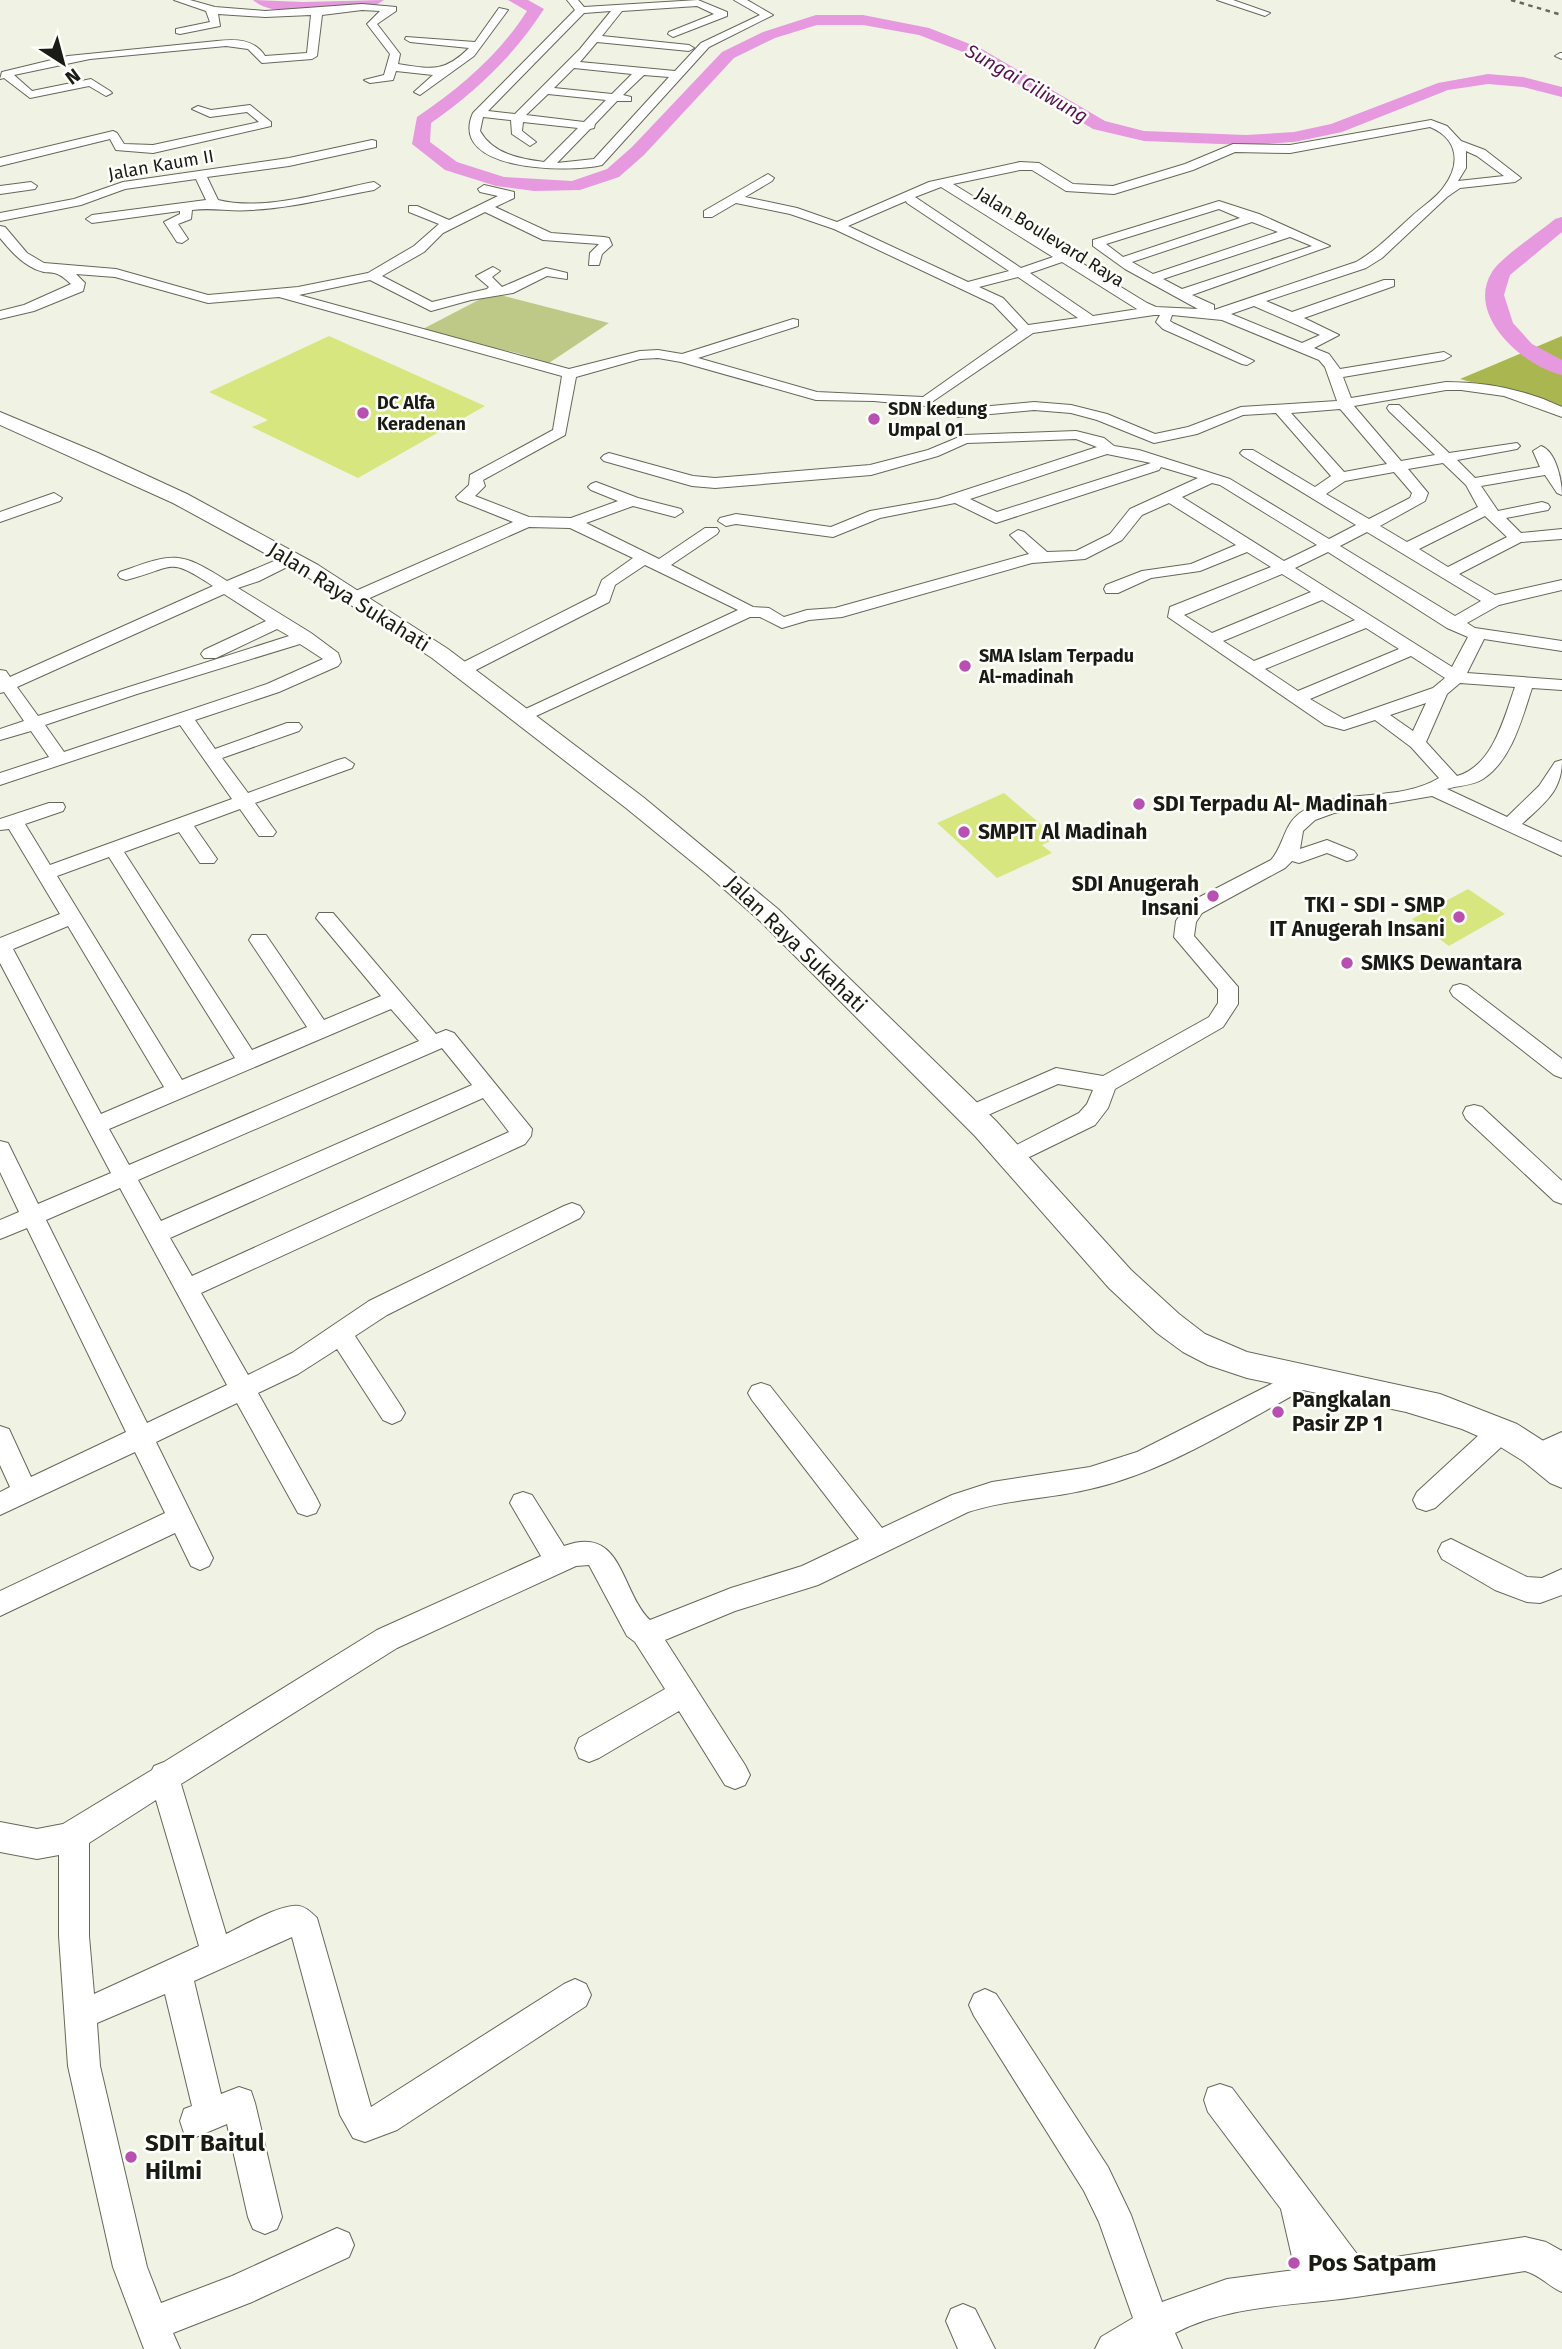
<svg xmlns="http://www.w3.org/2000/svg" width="1562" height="2349" font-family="'Fira Sans',sans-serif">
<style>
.green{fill:#bec887}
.forest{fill:#aab750}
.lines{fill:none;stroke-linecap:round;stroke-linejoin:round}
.river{fill:#e699df;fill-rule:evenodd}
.building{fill:#d8e67f}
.minor-casing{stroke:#656859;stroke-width:2}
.major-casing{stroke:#656859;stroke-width:2}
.minor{fill:#fff;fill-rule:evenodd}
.major{fill:#fff;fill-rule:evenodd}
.rail{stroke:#66685e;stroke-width:2.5;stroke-dasharray:4.5 4.5;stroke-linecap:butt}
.poi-dot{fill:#b850b2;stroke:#fefffb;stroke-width:2.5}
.labels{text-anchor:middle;stroke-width:5;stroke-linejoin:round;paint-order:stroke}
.far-street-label{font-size:18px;fill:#1a1b15;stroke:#fefffb}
.far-poi-label{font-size:18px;font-weight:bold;fill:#1a1b15;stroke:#fefffb;text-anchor:start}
.far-water-label{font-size:19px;font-style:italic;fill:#561153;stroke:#fefffb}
.street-label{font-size:21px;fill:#1a1b15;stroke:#fefffb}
.poi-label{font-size:21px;font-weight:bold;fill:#1a1b15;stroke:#fefffb;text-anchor:start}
.near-poi-label{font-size:24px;font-weight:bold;fill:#1a1b15;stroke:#fefffb;text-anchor:start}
</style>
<rect width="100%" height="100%" fill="#f0f3e3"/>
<path class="green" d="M 492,293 L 609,323 L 549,363 L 517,353 L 419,331 Z"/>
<path class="forest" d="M 1562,336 L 1562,407 L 1460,379 Z"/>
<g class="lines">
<path class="river" d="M 253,0 L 303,2 L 384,0 L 376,5 C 346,8 277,22 253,0 Z
M 508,0 L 528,0 L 544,9 C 514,56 476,91 431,123 L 430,142 L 457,162 L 504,177 L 572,181 L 607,169 L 632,147 L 722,52 L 763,32 L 816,15 L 863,15 L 929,28 L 980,48 L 1105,121 L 1144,131 L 1246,135 L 1294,132 L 1331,124 L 1438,83 L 1488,74 L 1523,77 L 1562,87 L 1562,97 L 1523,87 L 1488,84 L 1448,90 L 1342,132 L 1294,142 L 1246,145 L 1144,141 L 1093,129 L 968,54 L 919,35 L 863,25 L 817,25 L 775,38 L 734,58 L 644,155 L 619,177 L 580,190 L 534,191 L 496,186 L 445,170 L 412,144 L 417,117 C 460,88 499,55 527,11 Z
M 1562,217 L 1562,232 L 1510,275 L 1504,295 L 1513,323 L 1532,344 L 1562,360 L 1562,375 C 1523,366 1465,315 1492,272 C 1501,257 1541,231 1555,219 Z"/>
</g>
<path class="building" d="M 329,336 L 485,406 L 358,478 L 252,427 L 268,420 L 209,392 Z
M 1004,793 L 1057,838 L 1042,845 L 1052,853 L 997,878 L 937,823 Z
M 1468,889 L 1505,914 L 1449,946 L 1412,919 Z"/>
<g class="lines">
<defs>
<path id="minor" d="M 174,0 L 190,0 L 215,7 L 265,11 L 362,4 L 396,7 L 396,11 L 377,24 L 400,54 L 398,64 C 431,69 444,73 469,48 L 410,42 L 405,39 L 406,37 L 475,42 L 499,8 L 508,10 L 474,56 L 420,95 L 414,92 L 433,75 L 396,71 L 393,80 L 370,83 L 364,80 L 384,75 L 390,54 L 367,24 L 380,11 L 362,10 L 322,15 L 317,56 L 312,59 L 262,63 L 248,49 L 226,46 L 90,59 L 14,75 L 32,91 L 91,79 L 110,91 L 112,93 L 106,96 L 89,86 L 30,98 L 4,78 L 0,79 L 2,72 L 68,56 L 217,41 C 236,39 254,39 265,56 L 307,53 L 311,15 L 265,17 L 218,14 L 220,26 L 180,34 L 176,33 L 176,29 L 210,22 L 206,11 Z
M 567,0 L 578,0 L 584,7 L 698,0 L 727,12 L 727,16 L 673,37 L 668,34 L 669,32 L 714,14 L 697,6 L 622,11 L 602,36 L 689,45 L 694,48 L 689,51 L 597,42 L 580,62 L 675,71 L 701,43 L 760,15 L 734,0 L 747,0 L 773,15 L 709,47 L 602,165 C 570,173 447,172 473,113 L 575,10 ZM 611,11 L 580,49 L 515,114 L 488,111 L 584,13 ZM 574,68 L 632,74 L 612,94 L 554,88 ZM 644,75 L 669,77 L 594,159 L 557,163 L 590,129 L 594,128 L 595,124 L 617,101 L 631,101 L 631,97 L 623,95 ZM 548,94 L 606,100 L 584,122 L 526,115 ZM 483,117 L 511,120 L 512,134 L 530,146 L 536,142 L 522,131 L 523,122 L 578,128 L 544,162 C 520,159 493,154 480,131 Z
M 1217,0 L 1233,0 L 1270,13 L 1265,16 Z
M 1560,53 L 1562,53 L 1562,59 L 1555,56 Z
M 250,105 L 271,122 L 271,126 L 153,153 L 116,150 L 110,139 L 0,166 L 0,158 L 113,131 L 117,133 L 124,144 L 153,145 L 259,122 L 247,112 L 210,117 L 192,109 L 198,106 L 211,110 Z
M 1431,120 L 1447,126 L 1461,141 L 1485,150 L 1521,178 L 1515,182 L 1460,188 L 1447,197 L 1382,258 L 1366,268 L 1266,301 L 1292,312 L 1384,280 L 1394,280 L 1394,286 L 1304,318 L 1339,335 L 1314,348 L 1329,354 L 1340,369 L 1444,352 L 1451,356 L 1444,360 L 1343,377 L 1351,398 L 1446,382 C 1486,382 1526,390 1562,407 L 1562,417 L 1504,396 L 1461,390 L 1446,390 L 1354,406 L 1401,461 L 1435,455 L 1389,411 L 1387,408 L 1389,405 L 1399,405 L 1449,453 L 1517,443 L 1520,446 L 1517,449 L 1457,460 L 1475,478 L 1540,467 L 1533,451 L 1541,446 C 1556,451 1562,481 1562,495 L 1557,493 L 1545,475 L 1481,486 L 1498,511 L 1542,502 L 1548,504 L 1550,507 L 1548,510 L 1506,518 L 1521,533 L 1562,529 L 1562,539 L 1521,542 L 1459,574 L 1495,595 L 1562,580 L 1562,590 L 1499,605 L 1467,623 L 1475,628 L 1562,641 L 1562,651 L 1484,639 L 1467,673 L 1562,680 L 1562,690 L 1532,688 C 1522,718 1512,760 1483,779 C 1472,786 1459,785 1447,789 L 1507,817 L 1539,786 L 1555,762 L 1562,760 C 1562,792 1544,803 1522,824 L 1562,842 L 1562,856 L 1432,796 L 1334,813 L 1315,820 L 1303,831 L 1300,849 L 1327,840 L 1354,851 L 1357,855 L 1354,859 L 1347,861 L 1327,853 L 1299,863 L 1292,861 L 1285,868 L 1202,913 L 1196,922 L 1194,936 L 1238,987 L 1238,1004 L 1223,1027 L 1115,1089 L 1108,1108 L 1095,1125 L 1013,1165 L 1005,1163 L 1002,1157 L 1005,1151 L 1079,1113 L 1087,1104 L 1093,1090 L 1058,1084 L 972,1122 L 964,1120 L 961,1114 L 964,1108 L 1056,1068 L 1103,1076 L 1209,1017 L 1218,1003 L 1218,989 L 1174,937 L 1176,921 L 1188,903 L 1271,860 C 1285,844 1283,823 1303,811 C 1344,787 1398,803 1439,778 L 1411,747 L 1375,720 L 1344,730 L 1325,725 L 1168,617 L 1170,607 L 1271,567 L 1247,552 L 1200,571 L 1151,578 L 1118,593 L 1106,593 L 1104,589 L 1106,585 L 1142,571 L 1191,564 L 1236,545 L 1169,503 L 1142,515 L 1122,540 L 1085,559 L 1032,563 L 842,617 L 809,620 L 782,628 L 760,617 L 750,617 L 523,722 L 514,717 L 517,713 L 738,610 L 645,565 L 615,585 L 609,602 L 466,675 L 454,675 L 451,671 L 454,667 L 596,595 L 602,580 L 633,558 L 570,528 L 529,527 L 363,601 L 351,601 L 349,597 L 351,593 L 513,522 L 458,500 L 456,497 L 469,485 L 470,475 L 553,430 L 562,376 L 279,297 L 208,303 L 115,277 L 76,274 L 85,283 L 83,291 L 34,311 L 0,319 L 0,311 L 24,305 L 71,284 C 52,266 53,277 35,269 C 20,262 11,251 0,238 L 0,226 L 5,227 L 27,253 L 44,263 L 116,269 L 208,295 L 298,287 L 368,273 L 414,246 L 439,224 L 409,212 L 409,206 L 417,206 L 449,220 L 498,196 L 480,192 L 478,189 L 484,185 L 514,192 L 514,198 L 495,207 L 551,233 L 604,237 L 609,238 L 612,245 L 602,254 L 599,265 L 589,265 L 590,253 L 599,244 L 543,240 L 485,212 L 443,233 L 424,252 L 382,276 L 432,302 L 487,289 L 489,287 L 476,276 L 493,267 L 500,271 L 492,277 L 502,287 L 546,268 L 567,273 L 567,279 L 547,276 L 513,293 L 471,300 L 431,311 L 370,280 L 299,295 L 569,369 L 640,351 L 658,350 L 682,354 L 793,319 L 798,320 L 798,326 L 698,358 L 817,392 L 923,397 L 1018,330 L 993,304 L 834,229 L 790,214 L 736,203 L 712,217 L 704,217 L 704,211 L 768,174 L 774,178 L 772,181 L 745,197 L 797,208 L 837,222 L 929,182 L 1020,162 L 1039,163 L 1073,184 L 1113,186 L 1185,164 L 1233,144 L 1290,145 ZM 1430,127 C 1459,139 1461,165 1443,188 C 1435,199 1420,208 1411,217 C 1393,233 1377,250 1356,262 L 1214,310 L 1214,305 L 1192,295 L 1330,246 L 1259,214 L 1219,201 L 1093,240 L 1093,246 L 1125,269 L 1198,309 L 1156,307 L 1147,303 L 953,184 L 1020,170 L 1032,170 L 1066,191 L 1114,194 L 1193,170 L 1235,152 L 1290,153 ZM 1466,151 L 1477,156 L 1504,176 L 1458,181 L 1466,168 ZM 941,187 L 1053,257 L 1021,268 L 915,197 ZM 906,201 L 907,203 L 1009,271 L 968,282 L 848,226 ZM 1219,209 L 1240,218 L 1123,257 L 1106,244 ZM 1252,222 L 1278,232 L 1153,274 L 1132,262 ZM 1290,237 L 1312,246 L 1182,289 L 1163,279 ZM 1062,262 L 1137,309 L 1138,309 L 1093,316 L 1030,273 ZM 1018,277 L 1078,318 L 1028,325 L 1003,298 L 979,287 ZM 1254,306 L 1320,335 L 1302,343 L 1231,314 ZM 1154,315 L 1160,315 L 1156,322 L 1163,329 L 1242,364 L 1247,365 L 1254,361 L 1173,323 L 1170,321 L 1172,315 L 1222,320 L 1319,360 L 1325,367 L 1337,401 L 1241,407 L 1188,427 L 1155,434 L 1107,414 L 1071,405 L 1034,402 L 958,409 L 951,413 L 958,417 L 1034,410 L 1071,413 L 1097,420 L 1154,443 L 1197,434 L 1243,415 L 1276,413 L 1331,476 L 1315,487 L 1253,450 L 1243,450 L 1240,453 L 1243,456 L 1356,525 L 1329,539 L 1230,479 L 1139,450 L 1114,446 L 1104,438 L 1076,431 L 964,435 L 928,450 L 870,465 L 715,478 L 693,476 L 609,453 L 604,455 L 601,458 L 604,461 L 692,486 L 715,488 L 871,475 L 938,456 L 967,443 L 1076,439 L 1097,447 L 938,499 L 870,511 L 831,527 L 736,514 L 720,518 L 718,521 L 726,526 L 736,524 L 833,537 L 880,518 L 955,503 L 996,523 L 1159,470 L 1161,467 L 1198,478 L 1130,509 L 1110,534 L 1076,551 L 1047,552 L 1024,532 L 1018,530 L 1010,535 L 1029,554 L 835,608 L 807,610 L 784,617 L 769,608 L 753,607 L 671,565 L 717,534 L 719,531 L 717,528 L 705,528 L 659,559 L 586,523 L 633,506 L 675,517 L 683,512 L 681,509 L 638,498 L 596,482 L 591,484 L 588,487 L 591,490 L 618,501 L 571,518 L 529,517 L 475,496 L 485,486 L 483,480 L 565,435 L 576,377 L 640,359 L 658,358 L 681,362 L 816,400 L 874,401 L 926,406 L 1033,333 ZM 1340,409 L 1342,411 L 1387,464 L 1344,472 L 1291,413 ZM 1107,454 L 1151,463 L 997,512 L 970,499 ZM 1443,463 L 1466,485 L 1478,507 L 1407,542 L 1380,526 L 1425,501 L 1428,493 L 1408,469 ZM 1394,472 L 1412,493 L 1410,498 L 1369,519 L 1326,494 L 1345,481 ZM 1212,483 L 1220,485 L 1317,545 L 1284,561 L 1182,497 ZM 1485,516 L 1507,537 L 1448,567 L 1419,549 ZM 1367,532 L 1481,601 L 1455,616 L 1340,546 ZM 1328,552 L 1447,628 L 1468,637 L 1452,667 L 1295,568 ZM 1282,574 L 1311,592 L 1212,633 L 1184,615 ZM 1322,600 L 1355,620 L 1254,661 L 1223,641 ZM 1366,628 L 1399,649 L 1298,691 L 1265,669 ZM 1411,656 L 1445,678 L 1433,688 L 1344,719 L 1310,699 ZM 1460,683 L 1515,687 C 1504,718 1493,766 1457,776 L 1426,742 L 1447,694 ZM 1426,703 L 1413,731 L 1390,715 Z
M 372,140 L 376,141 L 376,147 L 289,166 L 207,177 L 218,200 C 267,212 326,191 374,182 L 380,186 L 374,190 C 333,197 293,208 251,210 C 230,212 213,207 192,210 L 191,219 L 178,224 L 188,239 L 182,243 L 177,242 L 164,222 L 180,214 L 180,211 L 92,223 L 86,219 L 92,215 L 206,200 L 196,179 L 125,189 L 81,205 L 0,221 L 0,213 L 74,199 L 123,182 L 289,158 Z
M 31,182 L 37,186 L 35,189 L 0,194 L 0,186 Z
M 54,493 L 62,498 L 60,501 L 0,522 L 0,512 Z
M 293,553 L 301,558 L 299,561 L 259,581 L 238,588 L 311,633 L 338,653 L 341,662 L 338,666 L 279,692 L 195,720 L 215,749 L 287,723 L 299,723 L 302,727 L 299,731 L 222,758 L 248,793 L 338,760 L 345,758 L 354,764 L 352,768 L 255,803 L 276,832 L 273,836 L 259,836 L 240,809 L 194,826 L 217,859 L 214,863 L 200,863 L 179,832 L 124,852 L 252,1050 L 307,1027 L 249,940 L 252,935 L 266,935 L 324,1020 L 381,996 L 316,918 L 319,913 L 333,913 L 436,1034 L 446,1030 L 454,1033 L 532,1129 L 531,1136 L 525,1144 L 201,1293 L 248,1375 L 292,1353 L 369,1301 L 564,1206 L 572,1203 L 580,1206 L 584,1212 L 580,1218 L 387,1315 L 355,1336 L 401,1406 L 405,1413 L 401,1420 L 392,1424 L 383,1420 L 337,1349 L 298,1374 L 258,1393 L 316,1497 L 320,1505 L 316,1513 L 307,1516 L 298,1513 L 237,1403 L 156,1442 L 213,1558 L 209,1566 L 200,1570 L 191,1566 L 175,1533 L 0,1616 L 0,1591 L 165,1513 L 135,1452 L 0,1515 L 0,1492 L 10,1487 L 0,1465 L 0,1426 L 9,1429 L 31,1477 L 126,1432 L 27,1228 L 0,1239 L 0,1220 L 19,1212 L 0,1172 L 0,1141 L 8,1143 L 38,1204 L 111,1173 L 0,963 L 0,938 L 60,914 L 9,829 L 0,830 L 0,819 L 49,803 L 63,803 L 65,807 L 63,811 L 25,824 L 50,865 L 232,799 L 180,725 L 0,785 L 0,773 L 49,757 L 31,731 L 0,740 L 0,729 L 24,721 L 4,692 L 0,693 L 0,670 L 6,671 L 10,677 L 213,586 C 166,555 175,568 126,580 L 120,578 L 118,575 L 120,572 C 173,553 179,550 227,581 ZM 224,594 L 266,621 L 204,650 L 201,654 L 204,658 L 216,658 L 277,629 L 289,636 L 38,716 L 17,687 ZM 300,644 L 323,659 L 267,684 L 64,752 L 45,725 L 137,694 ZM 109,857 L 235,1058 L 182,1080 L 57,876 ZM 68,926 L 164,1087 L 101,1114 L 13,949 ZM 391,1009 L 419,1041 L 129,1165 L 109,1129 ZM 442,1048 L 472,1085 L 161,1221 L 138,1180 ZM 483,1098 L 509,1132 L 192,1276 L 170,1238 ZM 120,1188 L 227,1385 L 147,1423 L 46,1220 Z
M 1460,984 L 1467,986 L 1562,1059 L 1562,1078 L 1554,1075 L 1453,996 L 1450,991 L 1453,986 Z
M 1474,1105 L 1482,1107 L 1562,1181 L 1562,1204 L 1554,1201 L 1466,1119 L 1463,1113 L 1466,1107 Z
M 1305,1367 L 1314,1370 L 1317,1377 L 1314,1384 C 1242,1422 1169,1471 1090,1489 C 1049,1499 1008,1499 968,1512 L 818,1585 L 735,1611 L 665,1640 L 745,1765 L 750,1775 L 745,1785 L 735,1789 L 725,1785 L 679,1711 L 599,1758 L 589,1762 L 579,1758 L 575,1748 L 579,1738 L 665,1689 L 635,1642 L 627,1636 L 589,1565 L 576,1566 L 397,1648 L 181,1784 L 226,1934 C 243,1926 282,1903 299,1906 C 306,1907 312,1913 317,1918 L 371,2107 L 564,1984 L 575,1979 L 586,1984 L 591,1995 L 586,2006 L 397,2130 L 365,2142 L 353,2138 L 340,2115 L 292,1937 L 194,1981 L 221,2094 L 239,2087 L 251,2091 L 255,2103 L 282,2217 L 277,2229 L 265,2234 L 253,2229 L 248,2217 L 227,2124 L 196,2137 L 184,2133 L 180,2121 L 184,2109 L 192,2106 L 165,1994 L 97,2023 L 100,2066 L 147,2267 L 161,2303 L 232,2276 L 337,2228 L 349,2233 L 354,2245 L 349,2257 L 252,2302 L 173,2333 L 180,2349 L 144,2349 L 113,2267 L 68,2066 L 59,1936 L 59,1855 L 37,1859 L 0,1852 L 0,1822 L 37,1829 L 63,1824 L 152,1770 L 154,1766 L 164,1762 L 377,1630 L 541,1556 L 510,1503 L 514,1495 L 523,1492 L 532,1495 L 564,1546 C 623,1524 620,1591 650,1620 L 731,1588 L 802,1566 L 859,1539 L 752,1400 L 748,1393 L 752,1386 L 761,1383 L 770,1386 L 882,1528 L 952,1495 L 992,1482 L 1090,1467 L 1137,1452 ZM 156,1800 L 199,1946 L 94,1994 L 89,1936 L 89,1843 Z
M 1501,1420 L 1510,1423 L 1514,1431 L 1510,1439 L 1435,1508 L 1426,1511 L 1417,1508 L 1413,1500 L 1417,1492 L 1492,1423 Z
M 1562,1432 L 1562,1455 L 1542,1464 L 1533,1461 L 1529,1453 L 1533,1445 Z
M 1451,1539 L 1527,1577 L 1542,1578 L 1562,1569 L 1562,1595 L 1540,1603 L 1527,1602 L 1495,1590 L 1442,1559 L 1438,1551 L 1442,1543 Z
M 985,1989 L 996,1994 L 1108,2167 L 1131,2215 L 1162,2302 L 1227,2279 L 1295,2270 L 1281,2209 L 1208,2112 L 1204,2100 L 1208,2088 L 1220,2084 L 1232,2088 L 1363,2262 L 1525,2237 L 1546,2242 L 1562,2251 L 1562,2292 C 1548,2286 1540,2275 1525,2271 C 1469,2280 1413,2289 1356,2297 C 1296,2306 1230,2304 1175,2333 L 1182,2349 L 1095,2349 L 1101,2337 L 1133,2318 L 1099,2222 L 1084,2191 L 974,2016 L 969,2005 L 974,1994 Z
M 963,2304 L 975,2309 L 995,2349 L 958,2349 L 946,2321 L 951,2309 Z"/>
<path id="major" d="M 0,412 L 98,453 L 187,494 L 318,565 L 448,649 L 643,797 L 778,909 L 996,1121 L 1131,1270 L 1179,1314 L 1205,1334 L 1247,1352 L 1440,1394 L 1517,1424 L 1562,1453 L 1562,1488 L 1550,1483 L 1523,1461 L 1494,1443 L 1462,1429 L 1406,1412 L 1247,1378 L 1208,1365 L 1183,1352 L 1157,1333 L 1109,1288 L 975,1136 L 760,921 L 707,874 L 626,808 L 432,658 L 303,574 L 173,503 L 0,425 Z"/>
</defs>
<use href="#minor" class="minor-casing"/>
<use href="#major" class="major-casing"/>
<use href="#minor" class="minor"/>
<use href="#major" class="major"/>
<path class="rail" d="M 1511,0 L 1562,15"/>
</g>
<g class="poi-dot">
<circle cx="363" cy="413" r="7"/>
<circle cx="874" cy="419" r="7"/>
<circle cx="965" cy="666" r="7"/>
<circle cx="1139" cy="804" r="7"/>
<circle cx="964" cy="832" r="7"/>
<circle cx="1213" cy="896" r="7"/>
<circle cx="1459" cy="917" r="7"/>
<circle cx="1347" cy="963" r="7"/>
<circle cx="1278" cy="1412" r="7"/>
<circle cx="131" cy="2157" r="7"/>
<circle cx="1294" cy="2263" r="7"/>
</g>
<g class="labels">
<g class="far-street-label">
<text transform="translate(161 165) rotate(-10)" y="6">Jalan Kaum II</text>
<text transform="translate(1050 237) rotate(32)" y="6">Jalan Boulevard Raya</text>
</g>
<g class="far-poi-label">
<text x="377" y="409">DC Alfa<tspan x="377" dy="21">Keradenan</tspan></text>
<text x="888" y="415">SDN kedung<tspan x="888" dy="21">Umpal 01</tspan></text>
<text x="979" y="662">SMA Islam Terpadu<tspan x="979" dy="21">Al-madinah</tspan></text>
</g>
<g class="far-water-label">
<text transform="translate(1027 83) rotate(30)" y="7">Sungai Ciliwung</text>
</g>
<g class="street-label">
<text transform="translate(349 597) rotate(32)" y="7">Jalan Raya Sukahati</text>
<text transform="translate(796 944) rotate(44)" y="7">Jalan Raya Sukahati</text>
</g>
<g class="poi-label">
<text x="1153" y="811">SDI Terpadu Al- Madinah</text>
<text x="978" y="839">SMPIT Al Madinah</text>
<text x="1199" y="891" text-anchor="end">SDI Anugerah<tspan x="1199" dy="24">Insani</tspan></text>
<text x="1445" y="912" text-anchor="end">TKI - SDI - SMP<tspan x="1445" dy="24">IT Anugerah Insani</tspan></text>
<text x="1361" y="970">SMKS Dewantara</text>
<text x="1292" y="1407">Pangkalan<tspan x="1292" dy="24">Pasir ZP 1</tspan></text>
</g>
<g class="near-poi-label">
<text x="145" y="2151">SDIT Baitul<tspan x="145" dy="28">Hilmi</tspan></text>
<text x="1308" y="2271">Pos Satpam</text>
</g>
</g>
<g transform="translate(63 63) rotate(144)" stroke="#fefffb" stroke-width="5" paint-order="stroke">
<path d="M0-5L12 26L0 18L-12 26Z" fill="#1a1b15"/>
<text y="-10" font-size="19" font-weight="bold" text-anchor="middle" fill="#1a1b15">N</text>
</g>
</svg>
